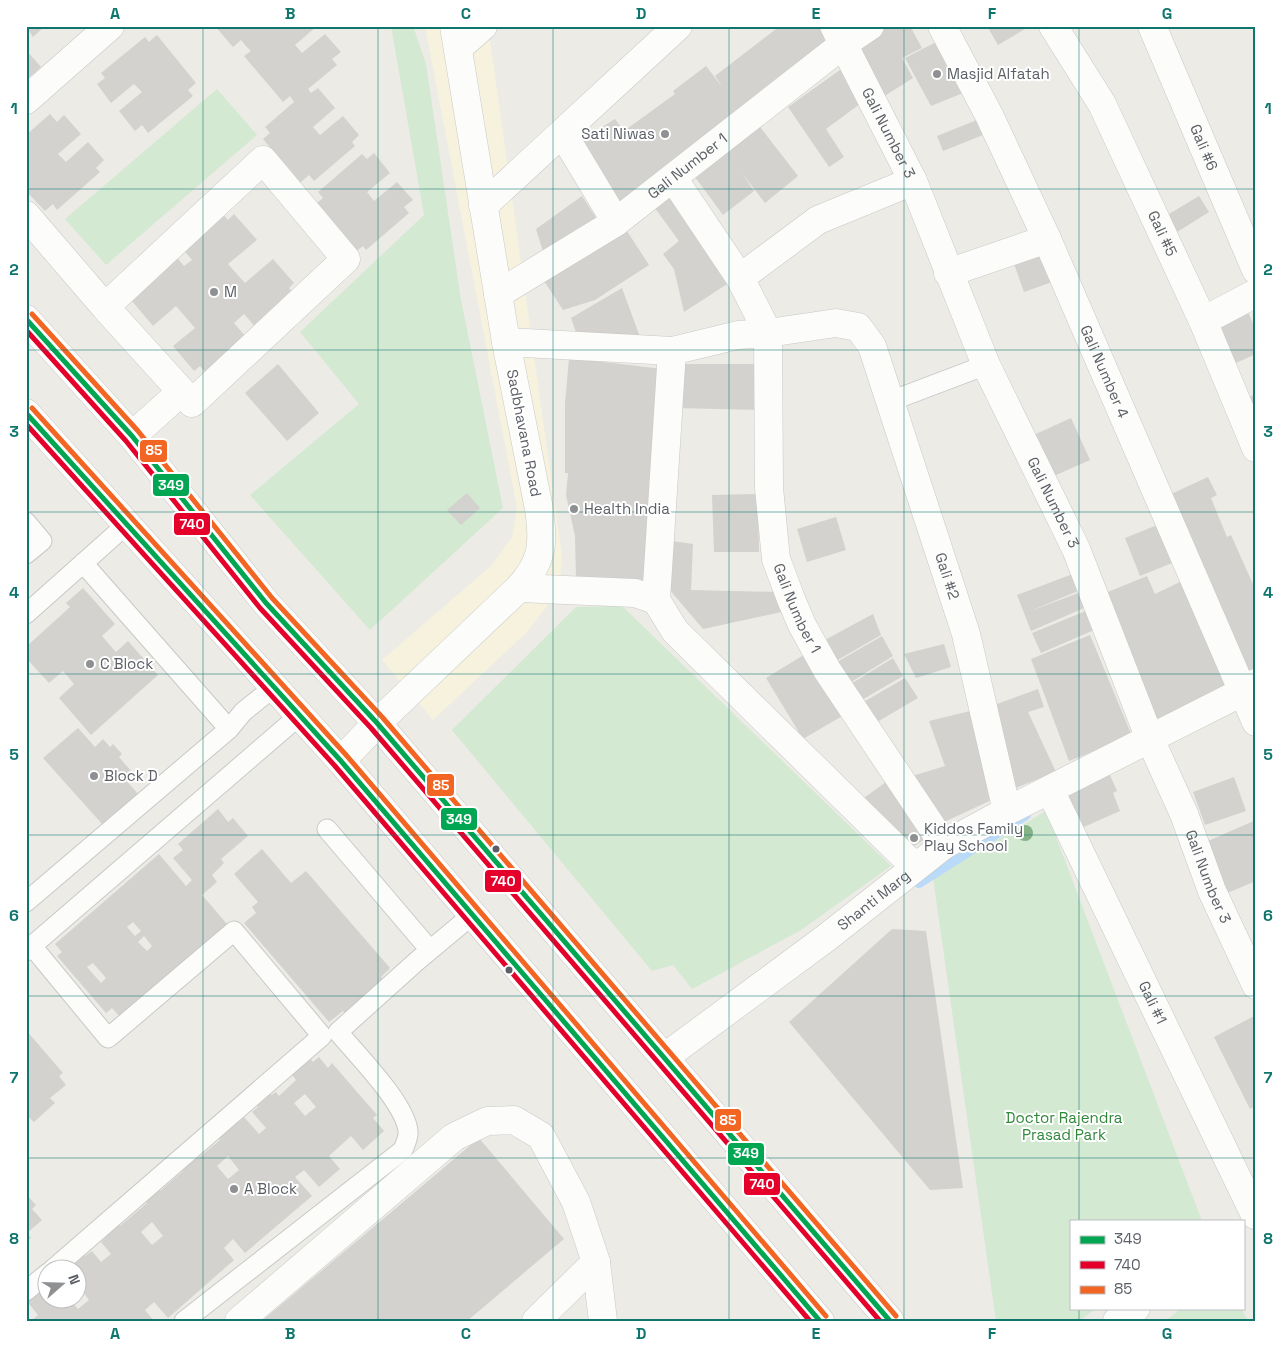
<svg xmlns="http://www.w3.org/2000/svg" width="1282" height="1347" font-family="'Space Grotesk',sans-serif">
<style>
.commercial{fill:#f6f2de}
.green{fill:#d3e9d2}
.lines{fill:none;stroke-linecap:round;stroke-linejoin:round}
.stream{stroke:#b9daf8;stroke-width:10}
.building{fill:#d3d2cf;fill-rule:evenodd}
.lane-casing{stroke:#c8c8c7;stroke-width:21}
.street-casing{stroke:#c8c8c7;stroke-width:29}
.secondary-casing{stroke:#c8c9c8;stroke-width:29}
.lane{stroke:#fcfcfb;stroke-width:19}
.street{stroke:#fcfcfb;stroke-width:28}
.secondary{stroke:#fcfcfb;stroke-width:28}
.bus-1-casing{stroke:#fff;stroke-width:9}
.bus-2-casing{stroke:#fff;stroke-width:9}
.bus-3-casing{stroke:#fff;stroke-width:9}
.bus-1{stroke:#00a651;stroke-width:5}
.bus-2{stroke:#e4002b;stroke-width:5}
.bus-3{stroke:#f26522;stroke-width:5}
.tree{fill:#85b387}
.grid{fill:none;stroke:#0f766e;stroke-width:1;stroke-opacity:0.55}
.poi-dot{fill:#8e9092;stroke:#fff;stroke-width:2}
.bus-dot{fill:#5b5f65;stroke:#fff;stroke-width:2}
.labels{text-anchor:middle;stroke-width:4;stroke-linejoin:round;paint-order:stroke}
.poi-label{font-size:15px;fill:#5b5f65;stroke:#fff;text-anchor:start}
.street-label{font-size:15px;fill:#5b5f65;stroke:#fff}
.park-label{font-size:15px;fill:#31863a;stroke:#fff}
.line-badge{stroke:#fff;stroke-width:2}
.badge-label{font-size:14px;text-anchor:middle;font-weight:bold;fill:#fff}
.neatline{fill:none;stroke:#0f766e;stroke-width:2}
.grid-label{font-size:16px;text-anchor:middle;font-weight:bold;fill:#0f766e}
</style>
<rect width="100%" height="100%" fill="#ecebe6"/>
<path class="commercial" d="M 425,26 L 488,26 L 562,556 L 560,580 L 548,605 L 527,632 L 433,720 L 382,660 L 491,566 L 512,537 L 517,508 Z"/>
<path class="green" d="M 391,26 L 413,26 L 426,64 L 461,300 L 503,508 L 370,630 L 250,495 L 359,404 L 300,332 L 424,215 Z
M 217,89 L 257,135 L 106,265 L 65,219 Z
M 622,606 L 891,866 L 801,930 L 692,989 L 673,965 L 652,971 L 452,730 L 576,607 Z
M 1046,811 L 1202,1221 L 1071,1221 L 1071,1308 L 1097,1308 L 1079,1321 L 996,1321 L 933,878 Z
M 1181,1308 L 1241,1308 L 1248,1321 L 1166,1321 Z"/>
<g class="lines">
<path class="stream" d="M 919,883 L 1026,815"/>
</g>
<path class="building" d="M 26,26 L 45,26 L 33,37 Z
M 215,26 L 317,26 L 295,45 L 302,53 L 325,34 L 341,52 L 332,59 L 337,65 L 308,89 L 311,93 L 318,88 L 335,108 L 313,127 L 320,135 L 343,116 L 359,135 L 352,142 L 355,146 L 314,181 L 309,175 L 300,183 L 263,139 L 270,133 L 265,127 L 294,102 L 290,96 L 283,102 L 244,56 L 251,51 L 246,46 L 241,40 L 233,47 Z
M 780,26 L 832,26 L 840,38 L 620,208 L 577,143 L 615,119 L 624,131 L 675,94 L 673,91 L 706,66 L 723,88 L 715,76 Z
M 887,26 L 910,26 L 922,48 L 902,58 L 913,78 L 883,97 L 854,45 Z
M 987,26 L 1030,26 L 998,45 Z
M 157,35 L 196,83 L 188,90 L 193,96 L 148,133 L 142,125 L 135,131 L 119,111 L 142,92 L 134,84 L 111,103 L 97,84 L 105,78 L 101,73 L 145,37 L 149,42 Z
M 942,39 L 968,91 L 931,106 L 905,58 Z
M 26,50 L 41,67 L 26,80 Z
M 844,67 L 864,101 L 826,129 L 844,157 L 829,167 L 788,107 Z
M 50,114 L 57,122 L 64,115 L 81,134 L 58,154 L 66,162 L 88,142 L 104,160 L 96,168 L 100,172 L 57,210 L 53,204 L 45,211 L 26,191 L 26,135 Z
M 977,120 L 983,135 L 943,151 L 937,136 Z
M 760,127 L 798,176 L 765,203 L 742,173 L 754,191 L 723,215 L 695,177 Z
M 374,153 L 390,173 L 367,192 L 374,201 L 397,182 L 413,200 L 404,207 L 409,213 L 366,250 L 363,246 L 355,252 L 314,205 L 323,198 L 318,192 L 362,154 L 367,159 Z
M 672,190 L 735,279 L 684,312 L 674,269 L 663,254 L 679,241 L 652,204 Z
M 582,196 L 600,224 L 546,261 L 536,229 Z
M 1199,196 L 1209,212 L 1174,234 L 1164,217 Z
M 221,212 L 228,220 L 234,214 L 257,240 L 228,264 L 245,283 L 273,259 L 294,283 L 289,288 L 296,296 L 257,329 L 244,314 L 234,323 L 246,337 L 205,372 L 200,366 L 194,371 L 173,346 L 195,328 L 176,306 L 153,326 L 132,301 L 139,295 L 133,288 L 174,254 L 184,266 L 192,260 L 181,247 Z
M 625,228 L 649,265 L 595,300 L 563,310 L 544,281 Z
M 1041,251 L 1052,282 L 1024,292 L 1013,261 Z
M 622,288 L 640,337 L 578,338 L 571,318 Z
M 1246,307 L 1256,331 L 1256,354 L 1229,366 L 1210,323 Z
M 569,358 L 663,369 L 652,585 L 576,579 L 575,536 L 566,495 L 568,473 L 565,473 L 565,404 Z
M 278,364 L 319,413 L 287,441 L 245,393 Z
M 679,364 L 755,364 L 761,410 L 676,408 Z
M 1256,394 L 1256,426 L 1244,399 Z
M 1071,418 L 1090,460 L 1045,480 L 1027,438 Z
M 1208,477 L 1217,495 L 1211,498 L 1227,537 L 1231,535 L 1256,591 L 1256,671 L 1250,673 L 1169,495 Z
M 467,493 L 480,508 L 461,525 L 447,510 Z
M 758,494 L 759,552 L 714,552 L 712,495 Z
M 836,517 L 846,550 L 807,562 L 797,529 Z
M 1167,521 L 1182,559 L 1140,576 L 1125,538 Z
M 672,541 L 693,544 L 691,590 L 780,592 L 786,611 L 703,629 L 669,589 Z
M 1078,572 L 1085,588 L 1028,612 L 1086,590 L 1091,605 L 1031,631 L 1017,595 Z
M 1147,576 L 1155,594 L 1184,580 L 1230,689 L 1154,729 L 1098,596 Z
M 83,588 L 115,624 L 102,636 L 116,652 L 128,641 L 158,675 L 91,735 L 59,698 L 74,684 L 63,671 L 49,683 L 26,658 L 26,647 L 70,607 L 66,603 Z
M 1093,608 L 1101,627 L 1041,653 L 1032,633 Z
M 873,614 L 881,635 L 836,661 L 823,641 Z
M 1090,635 L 1132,736 L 1069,761 L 1031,659 Z
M 882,636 L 893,656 L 848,684 L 837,662 Z
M 944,644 L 951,667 L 916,678 L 904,654 Z
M 812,650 L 849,712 L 803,739 L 766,678 Z
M 893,658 L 903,676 L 860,701 L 849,685 Z
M 905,678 L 918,698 L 872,725 L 860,704 Z
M 1038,689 L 1044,707 L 1028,712 L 1056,772 L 1013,789 L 989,707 Z
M 974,710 L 996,798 L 944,822 L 909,777 L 945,766 L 929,721 Z
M 78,728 L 95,747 L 103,739 L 110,747 L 113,744 L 122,754 L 119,757 L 133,773 L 125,779 L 138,794 L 103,825 L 43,758 Z
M 1109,773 L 1117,791 L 1113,793 L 1120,811 L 1077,830 L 1061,793 Z
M 1234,777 L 1246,811 L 1205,825 L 1193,792 Z
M 890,779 L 933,834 L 903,853 L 857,803 Z
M 218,809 L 228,822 L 233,818 L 248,836 L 221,859 L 224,863 L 212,875 L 217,882 L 202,895 L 227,924 L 120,1017 L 112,1008 L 106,1013 L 57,956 L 62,952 L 55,944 L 159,854 L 186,886 L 192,880 L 173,858 L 183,850 L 178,844 ZM 133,922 L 141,931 L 135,936 L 127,927 ZM 144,936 L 152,946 L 147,951 L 138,942 ZM 93,963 L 106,978 L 101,983 L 87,967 Z
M 1256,820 L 1256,881 L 1225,894 L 1201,844 Z
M 262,849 L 291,883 L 306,871 L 390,968 L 381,977 L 388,985 L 347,1016 L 343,1011 L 329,1022 L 244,923 L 256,913 L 252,907 L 258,902 L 234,874 Z
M 892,929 L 926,931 L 963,1188 L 930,1190 L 789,1022 Z
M 1256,1015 L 1256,1106 L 1250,1109 L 1214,1037 Z
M 26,1030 L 63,1073 L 59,1076 L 66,1085 L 50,1098 L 55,1103 L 34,1122 L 26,1115 Z
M 308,1056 L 313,1062 L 319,1057 L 328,1068 L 332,1063 L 377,1115 L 373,1118 L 384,1131 L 363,1150 L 351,1136 L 329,1156 L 340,1169 L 319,1187 L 304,1170 L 295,1177 L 312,1196 L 245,1253 L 233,1239 L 224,1248 L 234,1260 L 168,1318 L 154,1302 L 145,1310 L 154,1321 L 31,1321 L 38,1315 L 26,1300 L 41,1287 L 48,1294 L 48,1300 L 70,1300 L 78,1309 L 89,1300 L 78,1286 L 78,1270 L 69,1270 L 66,1266 L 82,1252 L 85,1256 L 92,1251 L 101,1262 L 111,1254 L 101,1242 L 105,1238 L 101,1234 L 116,1221 L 120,1226 L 147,1203 L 143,1198 L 157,1187 L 160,1191 L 183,1171 L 180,1167 L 194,1155 L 197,1159 L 220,1140 L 216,1134 L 235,1118 L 239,1122 L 244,1117 L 259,1134 L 266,1128 L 252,1112 L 258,1107 L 254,1102 L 268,1091 L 271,1095 L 276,1092 L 279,1096 L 296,1080 L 290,1072 ZM 305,1094 L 316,1107 L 305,1116 L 294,1103 ZM 228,1156 L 239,1170 L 228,1179 L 217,1166 ZM 152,1222 L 163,1236 L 152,1245 L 141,1232 Z
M 479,1138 L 564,1239 L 467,1321 L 262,1321 Z
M 26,1194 L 36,1205 L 32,1209 L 42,1220 L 27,1233 L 31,1238 L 26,1242 Z"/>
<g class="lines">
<defs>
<path id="lane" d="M 891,401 L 986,365
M 26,522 L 42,541 L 26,554
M 83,563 L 229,729
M 26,614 L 126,525
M 327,829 L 430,950
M 26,902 L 229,729 L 243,712 L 274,687
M 32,946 L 108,1038 L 234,931 L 322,1036 L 52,1270
M 26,951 L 300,715
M 26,1291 L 48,1273
M 184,1321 L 403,1150 C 405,1144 409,1137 408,1131 C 405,1103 357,1055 338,1032 L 417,961 L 471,916"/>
<g id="street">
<path id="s1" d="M 834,26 L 913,181 L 986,365 L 1076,549 L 1150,739 L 1184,814 L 1212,891 L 1256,985"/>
<path id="s2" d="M 942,26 L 989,115 L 1047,239 L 1256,722"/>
<path id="s3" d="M 1053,26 L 1102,104 L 1203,321 L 1256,448"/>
<path id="s4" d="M 1152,26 L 1256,270"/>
<path d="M 458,48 L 483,26"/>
<path d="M 26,100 L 110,26"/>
<path d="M 563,134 L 616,222"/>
<path id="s5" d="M 673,178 L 740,278 L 768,333 L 769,488 L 776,559 L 791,599 L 802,625 L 827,670 L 944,845"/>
<path d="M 483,206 L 678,26"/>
<path d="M 26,215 L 105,307 L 192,403 L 346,259 L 263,160 L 105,307"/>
<path d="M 948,273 L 1047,239"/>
<path d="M 740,278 L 818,220 L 913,181"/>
<path id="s6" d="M 498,294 L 616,222 L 845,43 L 870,26"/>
<path d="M 1203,321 L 1256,293"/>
<path id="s7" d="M 506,342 L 672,351 L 738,335 L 768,333 L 836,323 L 858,327 L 872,346 L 966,634 L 1007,811"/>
<path d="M 672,351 L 656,600 L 675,631 L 915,867"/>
<path d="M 132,436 L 181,392"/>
<path d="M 519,588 L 635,593 L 656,600"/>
<path id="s8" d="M 1050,790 L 1255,1215"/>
<path id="s9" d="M 665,1057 L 826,938 L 944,845 L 1007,811 L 1242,692 L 1256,683"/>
<path d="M 239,1321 L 454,1137 L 487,1121 L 514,1120 L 541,1136 L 576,1202 L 596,1262 L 603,1321"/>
<path d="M 536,1321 L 596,1262"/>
<path d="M 1117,1321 L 1136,1308"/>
</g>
<path id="secondary" d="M 26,319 L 132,436 L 266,603 L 377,723 L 890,1321
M 26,413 L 341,761 L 820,1321
M 341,761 L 377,723 L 519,588 C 543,561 544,544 539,509 L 506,342 L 454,26"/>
</defs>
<use href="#lane" class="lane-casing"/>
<use href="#street" class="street-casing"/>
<use href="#secondary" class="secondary-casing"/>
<use href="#lane" class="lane"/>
<use href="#street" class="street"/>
<use href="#secondary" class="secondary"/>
<defs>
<path id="bus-1" d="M 26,319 L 132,436 L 266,603 L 377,723 L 890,1321
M 26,413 L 341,761 L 820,1321"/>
<path id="bus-2" d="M 26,330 L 126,441 L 260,608 L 371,728 L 880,1321
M 26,424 L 335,766 L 810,1321"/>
<path id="bus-3" d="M 32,314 L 138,431 L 272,598 L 383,718 L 896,1316
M 32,408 L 347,756 L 826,1316"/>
</defs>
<use href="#bus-1" class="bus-1-casing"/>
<use href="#bus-2" class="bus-2-casing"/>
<use href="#bus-3" class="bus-3-casing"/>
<use href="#bus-1" class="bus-1"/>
<use href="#bus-2" class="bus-2"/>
<use href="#bus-3" class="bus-3"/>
</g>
<circle class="tree" cx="1025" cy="833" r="8"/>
<path class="grid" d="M 203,26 L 203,1321M 378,26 L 378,1321M 553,26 L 553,1321M 729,26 L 729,1321M 904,26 L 904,1321M 1079,26 L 1079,1221M 26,189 L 1256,189M 26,350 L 1256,350M 26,512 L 1256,512M 26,674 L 1256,674M 26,835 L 1256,835M 26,996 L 1256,996M 26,1158 L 1256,1158M 1079,1308 L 1079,1321"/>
<g class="poi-dot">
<circle cx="937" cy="74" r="5"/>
<circle cx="665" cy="134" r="5"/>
<circle cx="214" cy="292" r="5"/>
<circle cx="574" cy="509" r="5"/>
<circle cx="90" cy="664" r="5"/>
<circle cx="94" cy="776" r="5"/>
<circle cx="914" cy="838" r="5"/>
<circle cx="234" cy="1189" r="5"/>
</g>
<g class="bus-dot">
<circle cx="496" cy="849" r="4.5"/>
<circle cx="509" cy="970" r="4.5"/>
</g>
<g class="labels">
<g class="poi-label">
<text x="947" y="79">Masjid Alfatah</text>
<text x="655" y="139" text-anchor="end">Sati Niwas</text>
<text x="224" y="297">M</text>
<text x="584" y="514">Health India</text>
<text x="100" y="669">C Block</text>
<text x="104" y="781">Block D</text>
<text x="924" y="834">Kiddos Family<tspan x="924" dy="17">Play School</tspan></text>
<text x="244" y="1194">A Block</text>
</g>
<g class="street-label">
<text dy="5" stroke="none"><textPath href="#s1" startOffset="120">Gali Number 3</textPath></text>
<text dy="5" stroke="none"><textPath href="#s4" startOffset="132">Gali #6</textPath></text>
<text dy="5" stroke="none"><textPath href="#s6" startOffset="229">Gali Number 1</textPath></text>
<text dy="5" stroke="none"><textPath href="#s3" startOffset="235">Gali #5</textPath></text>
<text dy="5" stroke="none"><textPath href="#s2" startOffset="382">Gali Number 4</textPath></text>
<text transform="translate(524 433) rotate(79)" y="5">Sadbhavana Road</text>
<text dy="5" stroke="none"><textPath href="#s1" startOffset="525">Gali Number 3</textPath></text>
<text dy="5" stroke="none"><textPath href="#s7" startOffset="621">Gali #2</textPath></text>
<text dy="5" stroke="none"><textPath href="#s5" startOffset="462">Gali Number 1</textPath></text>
<text dy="5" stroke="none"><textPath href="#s1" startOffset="930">Gali Number 3</textPath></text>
<text dy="5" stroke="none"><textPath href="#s9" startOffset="261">Shanti Marg</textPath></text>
<text dy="5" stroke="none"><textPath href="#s8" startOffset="236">Gali #1</textPath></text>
</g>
<g class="park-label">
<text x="1064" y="1123">Doctor Rajendra<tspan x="1064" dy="17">Prasad Park</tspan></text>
</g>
</g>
<g class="line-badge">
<rect x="139" y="439" width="29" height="24" rx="5" fill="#f26522"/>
<rect x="152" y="473" width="38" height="24" rx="5" fill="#00a651"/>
<rect x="173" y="512" width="38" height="24" rx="5" fill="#e4002b"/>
<rect x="426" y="773" width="29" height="24" rx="5" fill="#f26522"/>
<rect x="440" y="807" width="38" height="24" rx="5" fill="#00a651"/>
<rect x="484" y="869" width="38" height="24" rx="5" fill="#e4002b"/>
<rect x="714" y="1108" width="28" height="24" rx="5" fill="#f26522"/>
<rect x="727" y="1142" width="38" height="24" rx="5" fill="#00a651"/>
<rect x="743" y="1172" width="38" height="24" rx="5" fill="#e4002b"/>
</g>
<g class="badge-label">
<text x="154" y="455">85</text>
<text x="171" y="490">349</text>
<text x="192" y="529">740</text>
<text x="441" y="790">85</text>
<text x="459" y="824">349</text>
<text x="503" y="886">740</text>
<text x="728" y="1125">85</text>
<text x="746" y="1158">349</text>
<text x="762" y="1189">740</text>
</g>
<rect width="1282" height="1347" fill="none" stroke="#ffffff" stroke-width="55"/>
<rect x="1070" y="1220" width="175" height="90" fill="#ffffff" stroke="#bdbfc1"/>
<rect x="1080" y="1236" width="25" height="8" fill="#00a651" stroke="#bdbfc1"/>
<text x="1114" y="1244" font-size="15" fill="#5b5f65">349</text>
<rect x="1080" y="1261" width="25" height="8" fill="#e4002b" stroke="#bdbfc1"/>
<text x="1114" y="1270" font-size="15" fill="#5b5f65">740</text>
<rect x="1080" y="1286" width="25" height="8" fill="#f26522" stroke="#bdbfc1"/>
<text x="1114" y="1294" font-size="15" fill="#5b5f65">85</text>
<g transform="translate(62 1284) rotate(70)"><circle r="24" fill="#ffffff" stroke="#bdbfc1"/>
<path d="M0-4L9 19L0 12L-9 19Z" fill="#8e9092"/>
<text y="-8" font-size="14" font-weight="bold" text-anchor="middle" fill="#5b5f65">N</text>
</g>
<rect x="28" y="28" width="1226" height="1292" class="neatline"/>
<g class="grid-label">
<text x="115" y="19">A</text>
<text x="290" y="19">B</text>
<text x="466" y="19">C</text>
<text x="641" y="19">D</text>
<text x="816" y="19">E</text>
<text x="992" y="19">F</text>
<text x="1167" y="19">G</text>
<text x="14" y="114">1</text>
<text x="1268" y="114">1</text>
<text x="14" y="275">2</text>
<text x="1268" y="275">2</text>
<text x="14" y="437">3</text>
<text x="1268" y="437">3</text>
<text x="14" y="598">4</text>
<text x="1268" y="598">4</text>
<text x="14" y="760">5</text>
<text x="1268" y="760">5</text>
<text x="14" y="921">6</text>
<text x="1268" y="921">6</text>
<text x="14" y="1083">7</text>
<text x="1268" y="1083">7</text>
<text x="14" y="1244">8</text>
<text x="1268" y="1244">8</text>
<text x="115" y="1339">A</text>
<text x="290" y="1339">B</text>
<text x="466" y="1339">C</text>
<text x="641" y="1339">D</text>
<text x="816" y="1339">E</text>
<text x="992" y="1339">F</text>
<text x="1167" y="1339">G</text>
</g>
</svg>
